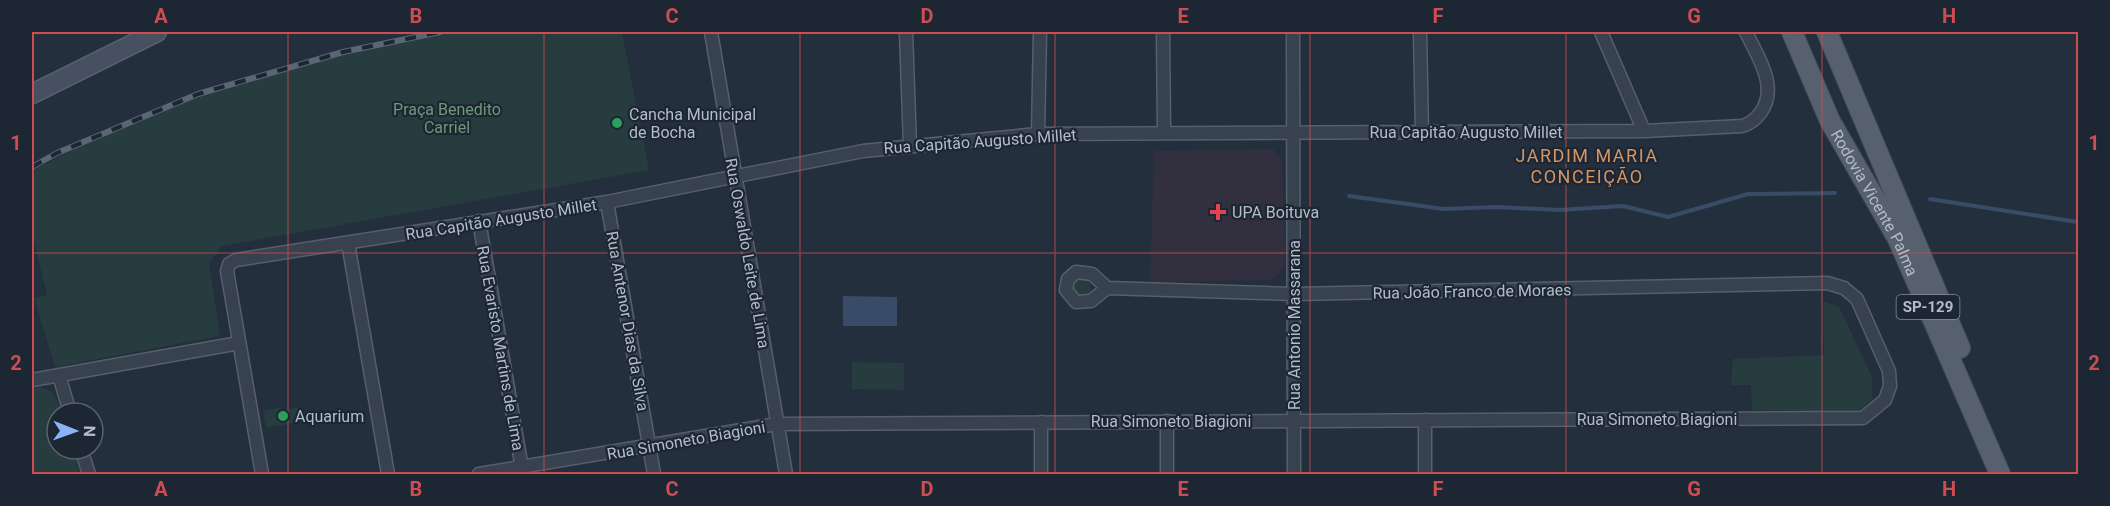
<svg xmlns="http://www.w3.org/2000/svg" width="2110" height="506" font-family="Roboto,sans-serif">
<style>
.medical{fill:#32303f}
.green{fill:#263c3f}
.water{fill:#394c67}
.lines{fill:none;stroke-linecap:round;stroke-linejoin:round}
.stream{stroke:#394c67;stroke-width:4}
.minor-casing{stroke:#565f6c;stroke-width:15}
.secondary-casing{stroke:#565f6c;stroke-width:21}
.primary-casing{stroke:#414a57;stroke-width:22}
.minor{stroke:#38414e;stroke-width:12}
.secondary{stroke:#465061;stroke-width:18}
.primary{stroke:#56606e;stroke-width:20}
.rail-casing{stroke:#5a6575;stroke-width:6}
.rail{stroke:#1d2633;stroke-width:4;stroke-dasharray:11;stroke-linecap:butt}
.grid{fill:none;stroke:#ce4d50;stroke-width:1.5;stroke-opacity:0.55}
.leisure-dot{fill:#2e9e5b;stroke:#1d2633;stroke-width:2}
.health-dot{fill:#e0444e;stroke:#1d2633;stroke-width:2}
.labels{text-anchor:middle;stroke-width:4.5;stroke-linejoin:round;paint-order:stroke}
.shield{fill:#1d2633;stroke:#878f9c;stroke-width:1.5}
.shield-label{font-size:15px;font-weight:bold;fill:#b4bcc9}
.park-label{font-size:16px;fill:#6b9a76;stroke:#1d2633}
.poi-label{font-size:16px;fill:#b4bcc9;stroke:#1d2633;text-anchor:start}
.street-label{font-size:16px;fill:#b4bcc9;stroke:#1d2633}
.neighbourhood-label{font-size:18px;letter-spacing:1.5px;fill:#d59563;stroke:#1d2633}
.neatline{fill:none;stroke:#ce4d50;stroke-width:2}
.grid-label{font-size:20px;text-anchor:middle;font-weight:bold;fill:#ce4d50}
</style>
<rect width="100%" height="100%" fill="#242f3e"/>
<path class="medical" d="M 1273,149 L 1282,161 L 1285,264 L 1277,276 L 1267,280 L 1150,282 L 1154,151 Z"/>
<path class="green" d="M 440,32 L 622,32 L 649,170 L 222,246 L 209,263 L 220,336 L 55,367 L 34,298 L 47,295 L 32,233 L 32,171 C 60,157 88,140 117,128 C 221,84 330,54 440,32 Z
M1073 288a9 9 0 1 1 18 0a9 9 0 1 1-18 0Z
M 1823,302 L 1835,305 L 1840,309 L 1872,377 L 1872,399 L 1857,413 L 1752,410 L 1751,385 L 1731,385 L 1733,359 L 1824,355 Z
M 852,362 L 904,363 L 904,390 L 852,389 Z
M 41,387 L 53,392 L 62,413 L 57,413 L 57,449 L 73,449 L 80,474 L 32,474 L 32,388 Z
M 280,407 L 282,410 L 302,407 L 304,421 L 266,428 L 263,411 Z"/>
<path class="water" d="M 843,296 L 897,297 L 897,326 L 843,326 Z"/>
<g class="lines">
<path class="stream" d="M 1349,196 L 1444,209 L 1497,207 L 1560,210 L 1623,206 L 1668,217 L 1748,194 L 1835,193
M 1930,199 L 2078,222"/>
<defs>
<path id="minor" d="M 711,32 L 786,474
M 906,32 L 910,147
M 1163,32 L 1164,133
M 1293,32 L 1294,474
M 1420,32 L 1422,133
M 1601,32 L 1644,131
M 1038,134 L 1040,32
M 607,202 L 654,474
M 479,221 L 523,474
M 348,243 L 388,474
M 1076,272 L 1092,274 L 1107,288 L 1091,301 L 1076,302 L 1066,290 L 1068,279 Z
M 59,375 L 70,413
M 32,380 L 239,343
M 1425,420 L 1425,474
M 1167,421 L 1167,474
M 1041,422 L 1041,474
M 81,449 L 89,474
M 262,474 L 227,271 L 229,264 L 236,260 L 607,202 L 863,151 L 1038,134 L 1644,131 L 1742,126 C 1751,124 1756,119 1761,112 C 1779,86 1757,56 1746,32
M 479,474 L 777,424 L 1863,418 L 1885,400 L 1890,386 L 1889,371 L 1857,299 L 1844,288 L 1827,283 L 1294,294 L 1107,288"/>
<path id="secondary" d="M 32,94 L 157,32"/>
<g id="primary">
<path id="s1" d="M 1792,32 L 1830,121 L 1898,239 L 2000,474"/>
<path d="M 1827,32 L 1960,348"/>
</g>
</defs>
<use href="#minor" class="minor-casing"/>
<use href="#secondary" class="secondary-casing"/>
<use href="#primary" class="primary-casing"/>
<use href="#minor" class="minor"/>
<use href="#secondary" class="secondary"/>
<use href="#primary" class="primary"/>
<defs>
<path id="rail" d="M 32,167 L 57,153 L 198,94 L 343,52 L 440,32"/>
</defs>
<use href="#rail" class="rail-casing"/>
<use href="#rail" class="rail"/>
</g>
<path class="grid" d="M 288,32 L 288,474M 544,32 L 544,474M 800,32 L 800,474M 1055,32 L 1055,474M 1310,32 L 1310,474M 1566,32 L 1566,474M 1822,32 L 1822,474M 32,253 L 2078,253"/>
<g class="leisure-dot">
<circle cx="617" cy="123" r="6"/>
<circle cx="283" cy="416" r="6"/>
</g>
<path class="health-dot" d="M1215 203h6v6h6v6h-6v6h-6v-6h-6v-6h6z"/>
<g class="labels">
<rect class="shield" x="1896.5" y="295" width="63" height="24" rx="4.5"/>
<g class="shield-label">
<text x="1928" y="312">SP-129</text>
</g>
<g class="park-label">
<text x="447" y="115">Praça Benedito<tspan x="447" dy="18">Carriel</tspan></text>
</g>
<g class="poi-label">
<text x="629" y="120">Cancha Municipal<tspan x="629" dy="18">de Bocha</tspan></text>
<text x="1232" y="218">UPA Boituva</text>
<text x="295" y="422">Aquarium</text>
</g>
<g class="street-label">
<text x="1466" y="138">Rua Capitão Augusto Millet</text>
<text transform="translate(980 141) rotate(-4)" y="6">Rua Capitão Augusto Millet</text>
<text dy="6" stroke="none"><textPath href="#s1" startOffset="190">Rodovia Vicente Palma</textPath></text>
<text transform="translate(501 219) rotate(-9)" y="6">Rua Capitão Augusto Millet</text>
<text transform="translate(748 253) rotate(80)" y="6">Rua Oswaldo Leite de Lima</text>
<text transform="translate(1472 291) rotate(-1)" y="6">Rua João Franco de Moraes</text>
<text transform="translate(628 321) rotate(80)" y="6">Rua Antenor Dias da Silva</text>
<text transform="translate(1294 325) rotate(-90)" y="6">Rua Antonio Massarana</text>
<text transform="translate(501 348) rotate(80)" y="6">Rua Evaristo Martins de Lima</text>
<text x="1657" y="425">Rua Simoneto Biagioni</text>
<text x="1171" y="427">Rua Simoneto Biagioni</text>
<text transform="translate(686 440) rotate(-10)" y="6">Rua Simoneto Biagioni</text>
</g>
<g class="neighbourhood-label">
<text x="1587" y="162">JARDIM MARIA<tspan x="1587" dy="21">CONCEIÇÃO</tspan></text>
</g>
</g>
<rect width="2110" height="506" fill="none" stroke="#1d2633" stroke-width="66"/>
<g transform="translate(75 431) rotate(91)"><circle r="28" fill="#1d2633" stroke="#59626f" stroke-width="1.5"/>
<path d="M0-4.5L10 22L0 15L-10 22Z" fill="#8ab4f8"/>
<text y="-9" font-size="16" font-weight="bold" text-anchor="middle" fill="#b4bcc9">N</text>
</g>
<rect x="33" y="33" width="2044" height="440" class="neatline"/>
<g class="grid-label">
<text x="161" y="23">A</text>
<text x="416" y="23">B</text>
<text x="672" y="23">C</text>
<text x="927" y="23">D</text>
<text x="1183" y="23">E</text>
<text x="1438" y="23">F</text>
<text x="1694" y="23">G</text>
<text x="1949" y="23">H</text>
<text x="16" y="150">1</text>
<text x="2094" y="150">1</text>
<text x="16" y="370">2</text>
<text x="2094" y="370">2</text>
<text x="161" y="496">A</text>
<text x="416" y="496">B</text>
<text x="672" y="496">C</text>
<text x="927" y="496">D</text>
<text x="1183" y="496">E</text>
<text x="1438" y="496">F</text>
<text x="1694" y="496">G</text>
<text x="1949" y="496">H</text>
</g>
</svg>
